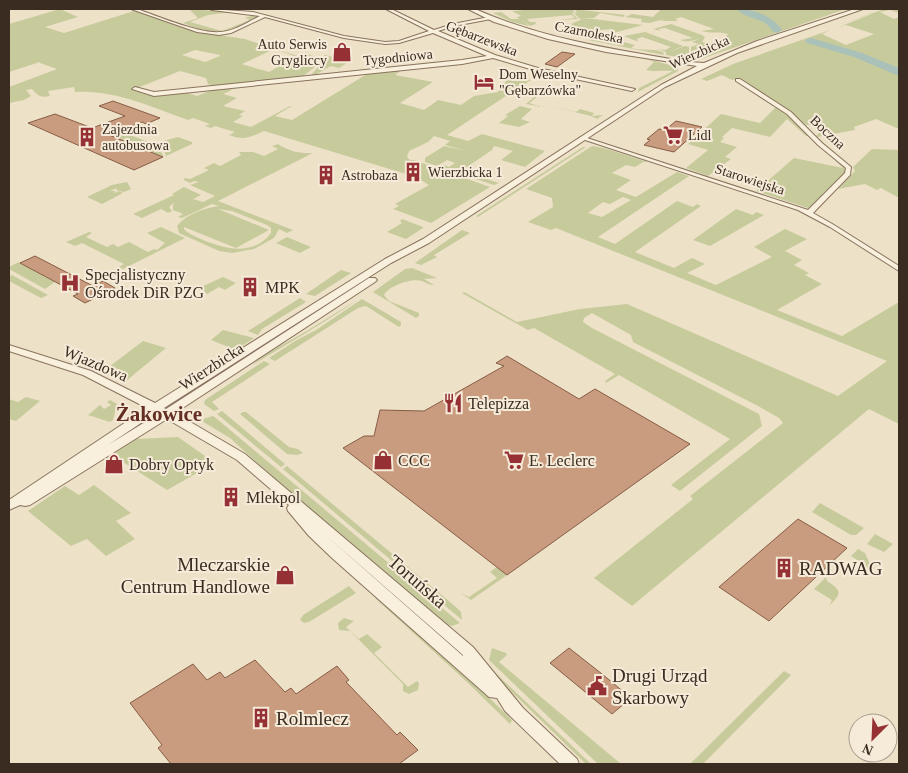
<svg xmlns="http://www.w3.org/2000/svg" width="908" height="773" font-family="'Times New Roman',serif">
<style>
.green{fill:#c7cb9c;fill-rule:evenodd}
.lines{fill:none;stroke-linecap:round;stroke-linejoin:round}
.river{fill:#a9c1b9;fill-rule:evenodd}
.building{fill:#c99c80;stroke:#875d45}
.minor-casing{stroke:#89735e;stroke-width:2}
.tertiary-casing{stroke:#89735e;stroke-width:2}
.minor{fill:#f8efdc;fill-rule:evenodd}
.tertiary{fill:#f8efdc;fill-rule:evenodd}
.labels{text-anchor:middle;stroke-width:4;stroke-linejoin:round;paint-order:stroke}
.far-street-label{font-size:14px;fill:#3a2c21;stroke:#f5ebd8}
.far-poi-label{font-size:14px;fill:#3a2c21;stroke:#f5ebd8;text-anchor:start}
.poi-label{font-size:16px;fill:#3a2c21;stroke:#f5ebd8;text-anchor:start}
.street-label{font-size:16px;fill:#3a2c21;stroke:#f5ebd8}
.near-poi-label{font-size:19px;fill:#3a2c21;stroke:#f5ebd8;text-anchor:start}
.near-street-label{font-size:19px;fill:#3a2c21;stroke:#f5ebd8}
.district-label{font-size:21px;font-weight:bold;fill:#652e22;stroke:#f5ebd8}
</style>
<rect width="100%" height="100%" fill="#ede1c8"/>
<path class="green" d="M 60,9 L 78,17 L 45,27 L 64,33 L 134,11 L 170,21 L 194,31 L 245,39 L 274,49 L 242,64 L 245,65 L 269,72 L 296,57 L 278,50 L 301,57 L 316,66 L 302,77 L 214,86 L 208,84 L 206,78 L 180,71 L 132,90 L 150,95 L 182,91 L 197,96 L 219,87 L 235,86 L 229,89 L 232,90 L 223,94 L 237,98 L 223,106 L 245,111 L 239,115 L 243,116 L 233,122 L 251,127 L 290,106 L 292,106 L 275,116 L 292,120 L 367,74 L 402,70 L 395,75 L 433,82 L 400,103 L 424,110 L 438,100 L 461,105 L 474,96 L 498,92 L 506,81 L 518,77 L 531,80 L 512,92 L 537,97 L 529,103 L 542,107 L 546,105 L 576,112 L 580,109 L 594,113 L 592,116 L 603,115 L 597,119 L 591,116 L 546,105 L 543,107 L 526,104 L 534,97 L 512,92 L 447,135 L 468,141 L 482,134 L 545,151 L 525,167 L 501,160 L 513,151 L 494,146 L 492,150 L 461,171 L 499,183 L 494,185 L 440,167 L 444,165 L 449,167 L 455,163 L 447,160 L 437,166 L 425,162 L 425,158 L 444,146 L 466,151 L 445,145 L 450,141 L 434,136 L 428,142 L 409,151 L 407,157 L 410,160 L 414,160 L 490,187 L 431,223 L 393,209 L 399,206 L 395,204 L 429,185 L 416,177 L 264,131 C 251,137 243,141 229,135 L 235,132 L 215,126 L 211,128 L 205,126 L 210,124 L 193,118 L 188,120 C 150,107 117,90 75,92 L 74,87 L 48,91 L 50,96 C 41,98 38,96 32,89 L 26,90 L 31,96 L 24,100 L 9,103 L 9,87 L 57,69 L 40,63 L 40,62 L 9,72 L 9,24 ZM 195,50 L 220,55 L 220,56 L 205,62 L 182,55 Z
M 189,9 L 232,12 L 208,15 L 190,22 L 222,31 L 250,20 L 245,18 L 251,16 L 260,16 C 233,35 212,35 183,23 L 198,18 Z
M 537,9 L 572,9 L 575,12 L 572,13 L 578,19 L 559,20 L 575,18 L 572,15 L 527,19 L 530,22 L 535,22 L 536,24 L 530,26 L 521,19 L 529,26 L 512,22 L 493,13 L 501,12 L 511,19 L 519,19 L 517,17 L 521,16 L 512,11 Z
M 574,9 L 625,15 L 623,17 L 600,13 L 594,18 L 580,19 L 574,13 L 577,12 Z
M 653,9 L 846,9 L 704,58 L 691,59 L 691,47 L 699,44 L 692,42 L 699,39 C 692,40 688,43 680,40 L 693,38 L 665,28 L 658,29 L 661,31 L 653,29 L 671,24 L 702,35 L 705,37 L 702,42 L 711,43 L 717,39 L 723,40 L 728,34 C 718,31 711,34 701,31 L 714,29 L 681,17 L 675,19 L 678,21 L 660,21 L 665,19 L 649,23 L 641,22 L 642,19 L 625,17 L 632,14 L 653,17 L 660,10 Z
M 885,9 L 899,9 L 899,13 L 890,10 L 880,12 L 894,19 L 899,17 L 899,129 L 876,119 L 854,127 L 855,130 L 817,137 L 842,159 L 825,147 L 815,137 L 824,128 L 823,125 L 806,125 L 767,96 L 738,79 L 732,80 L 722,75 L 707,81 L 701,79 L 733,64 L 830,30 L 822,34 L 846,45 L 874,34 L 846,25 L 839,27 L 869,15 L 871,14 L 828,28 Z
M 582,19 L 593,19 L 643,25 L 610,34 L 609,32 L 615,31 L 612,29 L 576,32 L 579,35 L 587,36 L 578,36 L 570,30 L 574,27 L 571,24 Z
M 645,32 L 683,46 L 669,52 L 685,46 L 689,47 L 689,59 L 666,55 L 666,52 L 658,49 L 665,50 L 671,47 L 642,37 L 636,39 L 639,40 L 636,41 L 624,36 Z
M 601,37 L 616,38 L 618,39 L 616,40 L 635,45 L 631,48 C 640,51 652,48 663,52 L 664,55 L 588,40 L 596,39 L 617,45 L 621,42 Z
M 303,53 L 320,58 L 325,55 L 350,61 L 339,68 L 331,66 L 313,76 L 312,74 L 319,66 L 312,60 L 313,58 Z
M 643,58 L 678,67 L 678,71 L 638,92 L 639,88 L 673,71 C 664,70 656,72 646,70 L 654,62 Z
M 520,106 L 532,109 L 521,119 L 530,122 L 519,127 L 499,123 L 508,116 L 505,115 Z
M 775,108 L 779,108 L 809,135 L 806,136 L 787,119 L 770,137 L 732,128 L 722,137 L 724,138 L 720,142 L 737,147 L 725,157 L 731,159 L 708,176 L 686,168 L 708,150 L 688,144 L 721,114 L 760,123 Z
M 120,131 L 158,146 L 164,157 L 109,135 Z
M 178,137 L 192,142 L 192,144 L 166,156 L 163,146 L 156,143 Z
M 278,144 C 288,151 301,154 313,153 L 218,201 L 293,230 L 287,233 L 279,229 L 274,238 L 254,249 L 232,253 L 219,251 L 179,233 L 177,226 C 186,214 205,208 219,206 L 212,204 L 182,218 L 178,217 L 183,214 L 173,210 L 173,205 L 175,202 L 169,207 L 172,211 L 168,213 L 161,209 L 142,218 L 133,214 L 174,195 L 172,194 L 184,187 L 201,195 L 193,199 L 203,202 L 215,196 L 190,185 L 199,182 L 194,181 L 190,183 L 184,180 L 184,178 L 190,179 L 209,170 L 204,168 L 214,163 L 220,166 L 241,155 L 239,152 L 253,152 L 264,156 L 278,149 L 272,146 ZM 218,209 L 232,211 L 267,225 L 271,228 L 271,233 C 253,257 224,249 201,239 C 195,236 188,234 184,229 L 184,227 L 236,248 L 269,230 Z
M 592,146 L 604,148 L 648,162 L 643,162 L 635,167 L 626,165 L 612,173 L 631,180 L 616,190 L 636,197 L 677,172 L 689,176 L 598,237 L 615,244 L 677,201 L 693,207 L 697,204 L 701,206 L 635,252 L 674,268 L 692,258 L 705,264 L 687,273 L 716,285 L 772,257 L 754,247 L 785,229 L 807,239 L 785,251 L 802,260 L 794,265 L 809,273 L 805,275 L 822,284 L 777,310 L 842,336 L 899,302 L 899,424 L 869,409 L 632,606 L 594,578 L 693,499 L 690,496 L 783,423 L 779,418 L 758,406 L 633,342 L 631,335 L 592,313 L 584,318 L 583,322 L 592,328 L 759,414 L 762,426 L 680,491 L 671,485 L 730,439 L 619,375 L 606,383 L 605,381 L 615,374 L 534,328 L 528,330 L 462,293 L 464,292 L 517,322 L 580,309 L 627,304 L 838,396 L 887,361 L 556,228 L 551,230 L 528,222 L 553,207 L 552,198 L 526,189 ZM 623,197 L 631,200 L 602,217 L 588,213 L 603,202 L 610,204 Z
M 583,147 L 586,147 L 478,217 L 476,216 Z
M 872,149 L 899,150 L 899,198 L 881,188 L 877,190 L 865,184 L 838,189 L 855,171 L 853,167 Z
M 794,158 L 843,168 L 833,158 L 846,168 L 846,172 L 822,194 L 825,195 L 811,209 L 756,191 Z
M 127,182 L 131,189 L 124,192 L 116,190 L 117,188 L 110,191 L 115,191 L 114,193 L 119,191 L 123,193 L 102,204 L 87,197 L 112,185 Z
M 736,209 L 753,215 L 756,212 L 764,215 L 710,246 L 693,240 Z
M 402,219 L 423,227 L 423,228 L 406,239 L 387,232 L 402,223 L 400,221 Z
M 161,227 L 185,238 L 123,269 L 119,267 L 124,264 L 82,243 L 75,246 L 66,242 L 89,232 L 92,233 L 86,237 L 107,247 L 113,244 L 118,247 L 129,242 L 148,252 L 154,249 L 157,250 L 165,243 L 147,233 Z
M 462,230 L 470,233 L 434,255 L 437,257 L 421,265 L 415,263 Z
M 287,237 L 311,247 L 300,253 L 276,243 Z
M 19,262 L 20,263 L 55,282 L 45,289 L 9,269 L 9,267 Z
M 412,268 L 437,278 L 424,279 L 434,285 C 429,285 427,283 422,281 C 411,278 389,286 384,295 L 389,301 L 419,313 L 419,316 L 416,318 L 373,292 L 405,269 Z
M 341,270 L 351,273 L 315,296 L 306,294 Z
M 12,275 L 48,295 L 41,298 L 9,281 L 9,277 Z
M 223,277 L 236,283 L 225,290 L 219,287 L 207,294 L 197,289 Z
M 300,298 L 306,302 L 262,329 L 258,335 L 248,331 Z
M 362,299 L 401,322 L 401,325 L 399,327 L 366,306 L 358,308 L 275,361 L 269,358 L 295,341 L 316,330 Z
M 357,300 C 323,324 288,343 253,365 L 263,355 L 300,335 Z
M 223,330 L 254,338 L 236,350 L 211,340 Z
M 143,341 L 166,348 L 126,381 L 101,373 Z
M 264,361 L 270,364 L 212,402 L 219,409 L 214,411 L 204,404 L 205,400 Z
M 26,397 L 40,401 L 16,421 L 9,419 L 9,399 L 18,402 Z
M 110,400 L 117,404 L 113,420 L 110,422 L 88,415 L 100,405 L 104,409 L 111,405 L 107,402 Z
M 222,411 L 285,464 L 281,467 L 217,414 Z
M 243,412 L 246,412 L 289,447 L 298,449 L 303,453 L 297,455 L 287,454 L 240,414 Z
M 213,416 L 217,419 L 460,623 L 452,626 L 445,625 L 309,510 L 230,438 L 200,420 Z
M 178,437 L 215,463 L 167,490 L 112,455 L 136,439 Z
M 287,466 L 456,607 L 461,612 L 462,620 L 283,469 Z
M 94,485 L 131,513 L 116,521 L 135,539 L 106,556 L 87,539 L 71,546 L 28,511 L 65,486 L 79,495 Z
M 820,503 L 864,528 L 856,535 L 851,535 L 812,512 Z
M 875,534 L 893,544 L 884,552 L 867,544 Z
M 858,549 L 865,553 L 870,564 L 863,573 L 858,575 L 854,572 L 862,563 L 851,556 Z
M 497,567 L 507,575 L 471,600 L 461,593 L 469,597 L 497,578 L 490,572 Z
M 826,577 L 827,581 C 843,591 841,594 829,606 L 832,600 L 814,589 Z
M 349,586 L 356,593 L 309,622 L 304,623 L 300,620 L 303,615 Z
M 375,598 L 378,598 L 449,659 L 512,720 L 510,724 L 467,682 Z
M 344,618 L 354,621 L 346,627 L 359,639 L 367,634 L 382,647 L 374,653 L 408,687 L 417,681 L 419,683 L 418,690 L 409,694 L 403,691 L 403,684 L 350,631 L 339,630 L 338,623 Z
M 492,648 L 506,653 L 507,655 L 499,662 L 621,764 L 598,764 L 489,660 Z
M 483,661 L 591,764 L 586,764 L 487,668 Z
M 784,671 L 791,675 L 703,764 L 690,764 Z"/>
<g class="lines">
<path class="river" d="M 736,9 C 753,8 772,16 782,30 L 777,33 C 771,32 770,26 765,23 C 756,18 744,17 736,9 Z
M 811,38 L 862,53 L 899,68 L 899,76 L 854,57 L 807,43 L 805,41 L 807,39 Z"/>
</g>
<path class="building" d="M 562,52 L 575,54 L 557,67 L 545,64 Z
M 113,101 L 160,118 L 146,124 L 142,122 L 109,135 L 163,157 L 134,170 L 28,123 L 55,114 L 92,128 L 125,116 L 99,106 Z
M 676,121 L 702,127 L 674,152 L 644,145 L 650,140 L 647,139 L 659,129 L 665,130 Z
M 35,256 L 93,286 L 103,281 L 115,288 L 85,303 L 73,296 L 78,294 L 20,263 Z
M 507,356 L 579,399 L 595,389 L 690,444 L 507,575 L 343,448 L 364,436 L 374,436 L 380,410 L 424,411 L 504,366 L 496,363 Z
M 798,519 L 847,548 L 769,621 L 719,587 Z
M 569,648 L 602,674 L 631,698 L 612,714 L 550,663 Z
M 255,660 L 285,692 L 291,688 L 296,694 L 337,666 L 349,680 L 346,682 L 397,735 L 400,732 L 418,750 L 399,764 L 171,764 L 158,748 L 162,745 L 130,703 L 193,664 L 207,680 L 220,672 L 225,678 Z"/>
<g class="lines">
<defs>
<path id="minor" d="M 131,9 L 137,9 C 157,16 200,34 220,32 C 233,32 248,22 260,16 L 212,10 L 210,9 L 253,12 L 344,36 L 385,42 L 399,41 L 429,31 L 386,9 L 391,9 L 434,30 L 453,24 L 489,17 L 491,18 L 491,19 L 454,26 L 438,31 L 495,55 L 538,68 L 635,89 L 632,91 L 537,71 L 493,58 L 462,64 L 154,96 L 132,89 L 135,87 L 154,92 L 462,60 L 487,56 L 433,33 L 399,43 L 385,44 L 344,38 L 265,17 L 231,33 L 219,35 L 197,32 Z
M 736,79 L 740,79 L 791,112 L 822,143 L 851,167 L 850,175 L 813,213 L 834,225 L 899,266 L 899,271 L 830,227 L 798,210 L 579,138 L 584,137 L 808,210 L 845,173 L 846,168 L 818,145 L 787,114 L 736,81 Z"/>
<path id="tertiary" d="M 468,9 L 475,9 C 543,39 616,50 689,62 L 704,63 L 757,41 L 855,9 L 863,9 L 737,53 L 665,87 L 429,243 L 391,263 L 164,408 L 166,409 L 369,278 L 375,278 L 377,280 L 375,282 L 175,413 L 245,454 L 473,647 L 523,708 L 577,759 L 579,764 L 560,764 L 505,711 L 497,698 L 489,697 L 332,558 L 309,536 L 288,511 L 287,508 L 289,505 L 237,460 L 167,419 L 30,505 L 25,506 L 20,505 L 9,510 L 9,500 L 147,408 L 83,375 L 9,351 L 9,345 L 91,371 L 155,403 L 385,259 L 423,239 L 661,85 L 697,66 L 606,52 L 548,39 L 494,22 ZM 156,413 L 158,414 L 108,445 ZM 322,532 L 463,655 L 463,656 Z"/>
</defs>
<use href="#minor" class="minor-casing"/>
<use href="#tertiary" class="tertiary-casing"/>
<use href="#minor" class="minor"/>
<use href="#tertiary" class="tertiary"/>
</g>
<defs>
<symbol id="shop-bare" viewBox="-9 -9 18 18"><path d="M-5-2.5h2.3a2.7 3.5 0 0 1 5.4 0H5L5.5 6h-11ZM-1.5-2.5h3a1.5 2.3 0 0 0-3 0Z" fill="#953034" stroke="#f5ebd8" stroke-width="2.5" paint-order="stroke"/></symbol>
<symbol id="hotel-bare" viewBox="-9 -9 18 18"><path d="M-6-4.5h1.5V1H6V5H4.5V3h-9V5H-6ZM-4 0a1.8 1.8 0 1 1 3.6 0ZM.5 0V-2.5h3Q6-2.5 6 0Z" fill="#953034" stroke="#f5ebd8" stroke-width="2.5" paint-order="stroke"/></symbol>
<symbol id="supermarket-bare" viewBox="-9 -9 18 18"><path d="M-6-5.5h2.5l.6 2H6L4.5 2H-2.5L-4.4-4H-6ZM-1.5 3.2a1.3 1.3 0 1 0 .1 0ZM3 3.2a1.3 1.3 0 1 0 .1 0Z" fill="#953034" stroke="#f5ebd8" stroke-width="2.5" paint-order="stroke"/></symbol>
<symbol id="building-bare" viewBox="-9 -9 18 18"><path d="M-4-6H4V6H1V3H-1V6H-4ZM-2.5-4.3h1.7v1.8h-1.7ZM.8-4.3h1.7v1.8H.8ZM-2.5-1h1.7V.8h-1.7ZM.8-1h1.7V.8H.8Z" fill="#953034" stroke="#f5ebd8" stroke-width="2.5" paint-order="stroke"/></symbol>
<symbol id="hospital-bare" viewBox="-9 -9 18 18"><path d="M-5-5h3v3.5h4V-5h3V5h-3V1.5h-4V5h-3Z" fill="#953034" stroke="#f5ebd8" stroke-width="2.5" paint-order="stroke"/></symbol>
<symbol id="restaurant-bare" viewBox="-9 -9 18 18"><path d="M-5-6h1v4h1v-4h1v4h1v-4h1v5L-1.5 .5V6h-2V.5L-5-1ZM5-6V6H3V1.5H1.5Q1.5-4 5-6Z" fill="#953034" stroke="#f5ebd8" stroke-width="2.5" paint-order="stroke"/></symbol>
<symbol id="civic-bare" viewBox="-9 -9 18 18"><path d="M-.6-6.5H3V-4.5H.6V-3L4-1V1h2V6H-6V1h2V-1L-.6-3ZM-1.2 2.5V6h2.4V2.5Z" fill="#953034" stroke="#f5ebd8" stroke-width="2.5" paint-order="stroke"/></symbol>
</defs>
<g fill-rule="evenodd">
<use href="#shop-bare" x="328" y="38" width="28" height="28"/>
<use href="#hotel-bare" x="470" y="68" width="28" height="28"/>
<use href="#supermarket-bare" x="659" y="121" width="28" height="28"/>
<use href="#building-bare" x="73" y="123" width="28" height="28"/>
<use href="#building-bare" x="399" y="158" width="28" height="28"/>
<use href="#building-bare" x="312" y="161" width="28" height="28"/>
<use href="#hospital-bare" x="56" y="269" width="28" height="28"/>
<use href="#building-bare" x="236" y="273" width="28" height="28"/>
<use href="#restaurant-bare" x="439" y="389" width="28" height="28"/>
<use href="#shop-bare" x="369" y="446" width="28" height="28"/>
<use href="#supermarket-bare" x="500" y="446" width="28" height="28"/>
<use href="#shop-bare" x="100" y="450" width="28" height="28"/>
<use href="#building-bare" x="217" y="483" width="28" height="28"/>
<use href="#building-bare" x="770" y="554" width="28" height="28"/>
<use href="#shop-bare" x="271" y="561" width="28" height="28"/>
<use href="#civic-bare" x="583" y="672" width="28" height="28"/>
<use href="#building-bare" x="247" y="704" width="28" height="28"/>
</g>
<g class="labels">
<g class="far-street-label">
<text transform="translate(589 32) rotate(11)" y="5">Czarnoleska</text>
<text transform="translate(482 38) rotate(21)" y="5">Gębarzewska</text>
<text transform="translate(699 52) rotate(-24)" y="5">Wierzbicka</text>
<text transform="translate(398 57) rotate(-6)" y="5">Tygodniowa</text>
<text transform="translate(828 132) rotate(43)" y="5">Boczna</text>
<text transform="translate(750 179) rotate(18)" y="5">Starowiejska</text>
</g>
<g class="far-poi-label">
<text x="327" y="49" text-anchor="end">Auto Serwis<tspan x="327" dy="16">Grygliccy</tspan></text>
<text x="499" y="79">Dom Weselny<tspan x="499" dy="16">"Gębarzówka"</tspan></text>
<text x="102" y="134">Zajezdnia<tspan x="102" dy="16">autobusowa</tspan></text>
<text x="688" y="140">Lidl</text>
<text x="428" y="177">Wierzbicka 1</text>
<text x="341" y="180">Astrobaza</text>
</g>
<g class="poi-label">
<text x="85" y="280">Specjalistyczny<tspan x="85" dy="18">Ośrodek DiR PZG</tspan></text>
<text x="265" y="293">MPK</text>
<text x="468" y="409">Telepizza</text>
<text x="398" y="466">CCC</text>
<text x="529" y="466">E. Leclerc</text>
<text x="129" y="470">Dobry Optyk</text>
<text x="246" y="503">Mlekpol</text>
</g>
<g class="street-label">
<text transform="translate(96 363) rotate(23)" y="6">Wjazdowa</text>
<text transform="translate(211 366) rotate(-33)" y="6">Wierzbicka</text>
</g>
<g class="near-poi-label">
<text x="270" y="571" text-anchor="end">Mleczarskie<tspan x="270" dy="22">Centrum Handlowe</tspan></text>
<text x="799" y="575">RADWAG</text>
<text x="612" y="682">Drugi Urząd<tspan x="612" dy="22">Skarbowy</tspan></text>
<text x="276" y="725">Rolmlecz</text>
</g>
<g class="near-street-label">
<text transform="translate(418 581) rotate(41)" y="7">Toruńska</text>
</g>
<g class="district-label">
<text x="159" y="421">Żakowice</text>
</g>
</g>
<rect width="908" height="773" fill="none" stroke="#3a2c21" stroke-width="20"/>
<g transform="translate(873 738) rotate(204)"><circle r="24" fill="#f5ebd8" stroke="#aa9f8f"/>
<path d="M0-4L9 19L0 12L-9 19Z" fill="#953034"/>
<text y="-8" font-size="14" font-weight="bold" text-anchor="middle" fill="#3a2c21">N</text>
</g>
</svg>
